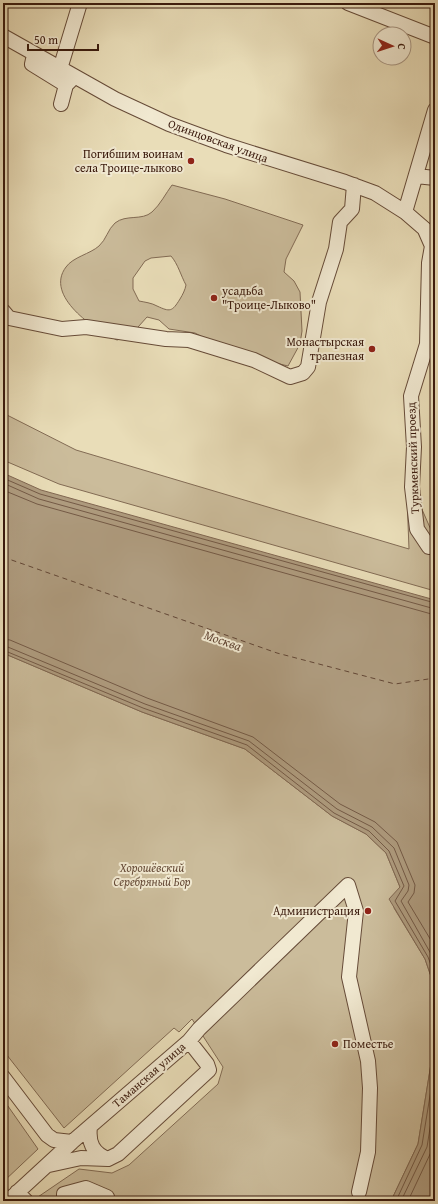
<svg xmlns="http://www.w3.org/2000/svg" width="438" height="1204" font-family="'Gentium Book Plus',serif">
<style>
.green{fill:#cbbc9b;stroke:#826b54;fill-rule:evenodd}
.water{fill:#ae9b7e;stroke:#806751}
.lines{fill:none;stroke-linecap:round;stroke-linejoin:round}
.shore{stroke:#745a46;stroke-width:1}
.ferry{stroke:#634735;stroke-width:1;stroke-dasharray:5 4;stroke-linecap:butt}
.minor-casing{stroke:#664b38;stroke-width:16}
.minor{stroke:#f1e9d1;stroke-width:14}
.poi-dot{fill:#8f2418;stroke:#f1e9d1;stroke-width:1.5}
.labels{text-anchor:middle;stroke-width:4;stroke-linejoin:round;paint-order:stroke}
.street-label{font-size:12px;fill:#3a1a0d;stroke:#f1e9d1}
.poi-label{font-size:12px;fill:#3a1a0d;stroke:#f1e9d1;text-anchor:end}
.park-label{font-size:12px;font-style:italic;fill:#664b38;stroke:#f1e9d1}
.water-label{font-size:13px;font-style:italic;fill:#634735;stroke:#f1e9d1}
</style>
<rect width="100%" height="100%" fill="#e9ddb8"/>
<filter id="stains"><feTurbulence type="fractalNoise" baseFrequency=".005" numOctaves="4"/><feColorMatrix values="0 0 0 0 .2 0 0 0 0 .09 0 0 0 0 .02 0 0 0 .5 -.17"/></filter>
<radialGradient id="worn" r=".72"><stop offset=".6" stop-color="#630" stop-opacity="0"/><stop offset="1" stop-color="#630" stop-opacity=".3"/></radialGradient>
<path class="green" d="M 172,185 L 225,199 L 303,225 L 286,259 L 284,272 L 294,281 L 300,292 L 302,331 L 300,344 L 288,366 L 231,352 L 195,333 L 169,329 L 159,320 L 147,317 L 130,336 L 117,340 C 95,330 44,296 66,267 C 73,257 90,254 99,246 C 106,240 108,229 115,223 C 126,214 142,221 152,212 C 160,205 166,193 172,185 ZM 171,256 C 178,264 181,276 186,285 C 185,290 183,294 180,299 C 172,312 170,312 157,306 C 152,303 144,302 139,301 L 133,289 L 133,278 L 145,261 L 151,258 Z
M 3,413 L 76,450 L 409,549 L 407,497 L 417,498 L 435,539 L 435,591 L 59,484 L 3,460 Z
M 3,653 L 142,712 L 245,749 L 332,816 L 366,834 L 386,853 L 400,887 L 394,908 L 425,959 L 435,988 L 435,1039 L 418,1144 L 391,1201 L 32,1201 L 79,1169 L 112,1173 L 129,1165 L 218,1084 L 223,1067 L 192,1019 L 179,1032 L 174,1028 L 64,1128 L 3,1050 Z
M 3,1099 L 38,1149 L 3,1182 Z"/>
<path class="water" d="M 3,473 L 41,490 L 435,600 L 435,988 L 425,959 L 389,899 L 400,887 L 386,853 L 366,834 L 332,816 L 245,749 L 142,712 L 3,653 Z
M 435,1039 L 435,1201 L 391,1201 L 418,1144 Z"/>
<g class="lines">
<path class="shore" d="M 3,478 L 40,494 L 435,603
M 3,483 L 39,499 L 435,609
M 3,490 L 37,504 L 435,615
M 3,639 L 10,640 L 147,698 L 253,737 L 340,804 L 375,822 L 397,842 L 415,885 L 414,893 L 408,902 L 435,947
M 3,645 L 145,704 L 249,741 L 337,809 L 372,827 L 394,848 L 409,885 L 408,891 L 401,901 L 435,961
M 3,650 L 143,708 L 247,745 L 334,813 L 369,831 L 389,851 L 404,886 L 395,901 L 428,957 L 435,976
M 396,1201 L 422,1145 L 435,1065
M 401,1201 L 427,1147 L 435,1097
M 408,1201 L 432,1150 L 435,1135"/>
<path class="ferry" d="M 3,557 L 277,653 L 395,684 L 435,678"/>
<defs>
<path id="minor" d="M 348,3 L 435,37
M 3,36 L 115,99 L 169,124 L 226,145 L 345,182 L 375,193 L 405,212 L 435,238
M 34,55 L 32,64 L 66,85 L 74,77
M 60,69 L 80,3
M 61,104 L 66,85
M 416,176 L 435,178
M 405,212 L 435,110
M 425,230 L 432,246 L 429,263 L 427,344 L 411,396 L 414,447 L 412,487 L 417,529 L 429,547
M 3,311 L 9,318 L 62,329 L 86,327 L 166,339 L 189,340 L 254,360 L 290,377 L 303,373 L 308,367 L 319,302 L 336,249 L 340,222 L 352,209 L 354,185
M 3,1077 L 47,1135 L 54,1140 L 72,1142
M 90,1127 C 88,1143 93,1153 108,1159
M 49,1165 L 81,1158 L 108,1159 L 118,1154 L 209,1070 L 207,1064 L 189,1041
M 17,1192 L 26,1201
M 8,1201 L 72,1142 L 189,1041 L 199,1029 L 348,885 L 356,911 L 349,977 L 368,1061 L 370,1088 L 368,1152 L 359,1192
M 64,1201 L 64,1194 L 86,1188 L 107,1197 L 102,1201
M 82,1201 L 83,1201"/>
</defs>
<use href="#minor" class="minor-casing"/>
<use href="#minor" class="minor"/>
</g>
<g class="poi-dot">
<circle cx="191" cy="161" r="4"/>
<circle cx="214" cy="298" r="4"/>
<circle cx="372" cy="349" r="4"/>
<circle cx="368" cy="911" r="4"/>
<circle cx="335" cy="1044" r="4"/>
</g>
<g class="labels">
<g class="street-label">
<text transform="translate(218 141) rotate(20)" y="4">Одинцовская улица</text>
<text transform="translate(413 458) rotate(-92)" y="4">Туркменский проезд</text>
<text transform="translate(149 1075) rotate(-41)" y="4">Таманская улица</text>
</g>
<g class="poi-label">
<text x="183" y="158">Погибшим воинам<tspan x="183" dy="14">села Троице-лыково</tspan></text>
<text x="222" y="295" text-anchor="start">усадьба<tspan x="222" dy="14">"Троице-Лыково"</tspan></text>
<text x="364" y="346">Монастырская<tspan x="364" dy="14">трапезная</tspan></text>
<text x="360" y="915">Администрация</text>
<text x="343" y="1048" text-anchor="start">Поместье</text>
</g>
<g class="park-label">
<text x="152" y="872">Хорошёвский<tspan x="152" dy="14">Серебряный Бор</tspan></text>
</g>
<g class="water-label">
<text transform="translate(223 640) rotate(19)" y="5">Москва</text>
</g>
</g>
<rect width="438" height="1204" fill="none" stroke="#e9ddb8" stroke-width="16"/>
<rect x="4" y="4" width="430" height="1196" fill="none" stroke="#3a1a0d" stroke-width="2"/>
<rect x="8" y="8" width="422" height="1188" fill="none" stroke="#3a1a0d"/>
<g transform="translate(392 46) rotate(93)"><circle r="19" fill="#f1e9d1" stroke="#a89683"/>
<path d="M0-3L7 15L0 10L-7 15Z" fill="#8f2418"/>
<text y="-6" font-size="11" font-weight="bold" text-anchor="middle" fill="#3a1a0d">С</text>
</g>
<path d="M28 44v6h70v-6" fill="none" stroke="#3a1a0d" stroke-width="2"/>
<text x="34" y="44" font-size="12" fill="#3a1a0d" stroke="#f1e9d1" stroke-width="3" paint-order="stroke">50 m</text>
<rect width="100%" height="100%" filter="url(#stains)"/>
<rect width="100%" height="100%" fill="url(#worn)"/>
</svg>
